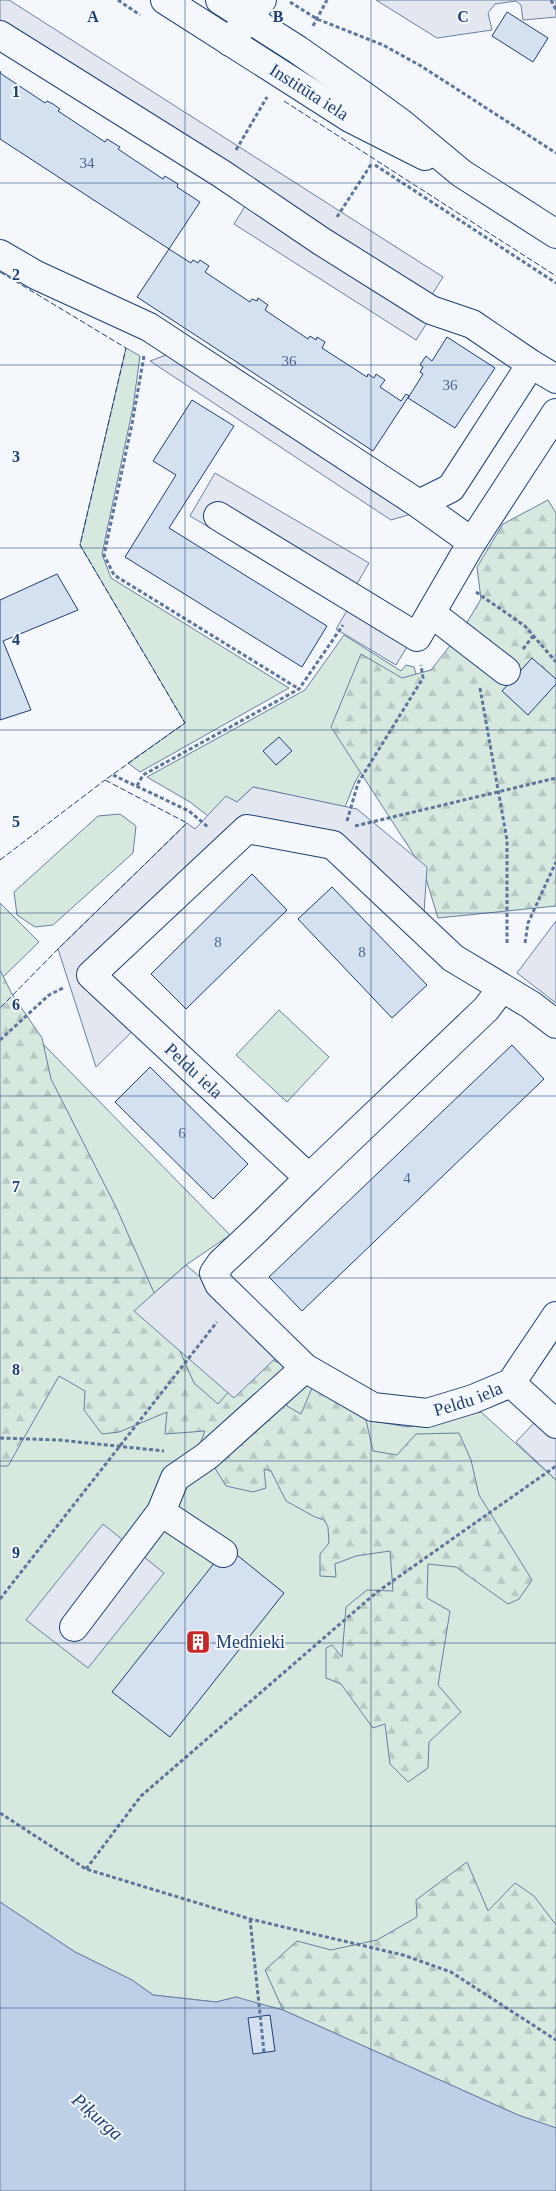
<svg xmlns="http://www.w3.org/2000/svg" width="556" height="2191" font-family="Georgia,serif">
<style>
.green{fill:#d7e8df;stroke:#687fa3}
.forest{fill:url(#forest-firs);stroke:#687fa3}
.parking{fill:#e3e8f0;stroke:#687fa3}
.water{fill:#bed0e5;stroke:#687fa3}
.building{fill:#d5e0f0;stroke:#1d3f73}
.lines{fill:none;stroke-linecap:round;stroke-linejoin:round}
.minor-casing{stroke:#1d3f73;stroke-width:30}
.major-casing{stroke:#1d3f73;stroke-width:30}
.path{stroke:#5e769c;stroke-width:3;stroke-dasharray:4 2.5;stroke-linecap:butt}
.minor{stroke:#f4f7fb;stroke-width:28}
.major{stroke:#f4f7fb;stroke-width:28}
.fence{stroke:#1d3f73;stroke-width:1;stroke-dasharray:6 2.5;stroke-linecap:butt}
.grid{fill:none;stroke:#1d3f73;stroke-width:1;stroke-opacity:0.55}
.labels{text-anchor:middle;stroke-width:4;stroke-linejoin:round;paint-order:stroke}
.number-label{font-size:15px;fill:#4b6792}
.street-label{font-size:18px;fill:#1d3f73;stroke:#f4f7fb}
.poi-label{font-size:18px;fill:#1d3f73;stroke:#f4f7fb;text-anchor:start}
.water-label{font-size:19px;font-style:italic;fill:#1d3f73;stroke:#f4f7fb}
.grid-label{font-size:16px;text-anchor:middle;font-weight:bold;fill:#1d3f73;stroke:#f4f7fb;stroke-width:4;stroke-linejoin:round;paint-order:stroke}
</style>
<defs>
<pattern id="forest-firs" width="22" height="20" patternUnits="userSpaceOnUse" patternTransform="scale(1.25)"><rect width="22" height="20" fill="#d7e8df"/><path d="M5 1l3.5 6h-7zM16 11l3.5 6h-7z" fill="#b8c8c3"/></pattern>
</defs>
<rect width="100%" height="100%" fill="#f4f7fb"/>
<path class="green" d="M 126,348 L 140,356 L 133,407 L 102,554 L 111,578 L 289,688 L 140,772 L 128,763 L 185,723 L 80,545 Z
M 344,635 L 401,671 L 406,665 L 414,667 L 417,677 L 355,782 L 345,807 L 253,787 L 237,802 L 226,797 L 208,816 L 190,802 L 147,777 L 305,690 Z
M 120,814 L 136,826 L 133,853 L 53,925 L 35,927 L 17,915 L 14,892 L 98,816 Z
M 0,903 L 39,942 L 0,980 Z
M 4,1004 L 230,1235 L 186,1265 L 135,1310 L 305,1368 L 355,1418 L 408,1427 L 481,1412 L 556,1480 L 556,2062 L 518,2115 L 236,1997 L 216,2002 L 153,1995 L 132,1980 L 75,1952 L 0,1902 L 0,1008 Z
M 279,1010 L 329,1057 L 287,1102 L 236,1055 Z"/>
<path class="forest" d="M 548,500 L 556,513 L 556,906 L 438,918 L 423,869 L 331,727 L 361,654 L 402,678 L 431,670 L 463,629 L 481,599 L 477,567 L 503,524 Z
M 0,970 L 12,994 L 42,1038 L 51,1079 L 116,1207 L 194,1383 L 218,1404 L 260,1356 L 283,1364 L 287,1406 L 301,1414 L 312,1388 L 366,1420 L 373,1451 L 397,1455 L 416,1434 L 459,1433 L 471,1460 L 479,1495 L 532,1580 L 519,1599 L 508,1604 L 456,1567 L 428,1564 L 427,1598 L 450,1611 L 438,1685 L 461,1712 L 429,1742 L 428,1768 L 408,1782 L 390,1764 L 385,1724 L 373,1728 L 341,1684 L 326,1678 L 326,1648 L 332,1645 L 342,1657 L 346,1607 L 367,1590 L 393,1591 L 390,1551 L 356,1556 L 335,1564 L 336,1577 L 320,1576 L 320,1554 L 329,1543 L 328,1527 L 324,1520 L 315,1517 L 286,1501 L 271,1471 L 264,1469 L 266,1488 L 253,1492 L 226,1486 L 200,1444 L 205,1431 L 165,1434 L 167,1412 L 119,1432 L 102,1434 L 84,1410 L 85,1391 L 59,1376 L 8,1466 L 0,1466 Z
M 467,1862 L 488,1911 L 515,1883 L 534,1896 L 556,1925 L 556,2128 L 518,2115 L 283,2010 L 265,1970 L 297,1941 L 331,1950 L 377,1940 L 417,1917 L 416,1900 Z"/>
<path class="parking" d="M 0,0 L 9,0 L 443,277 L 418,317 L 427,323 L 416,340 L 234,224 L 258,185 L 0,20 Z
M 376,0 L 556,0 L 556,17 L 523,20 L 521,5 L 516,1 L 495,4 L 488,13 L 492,30 L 437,38 Z
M 172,353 L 418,512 L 391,520 L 150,361 Z
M 215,473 L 369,563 L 354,589 L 419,627 L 396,665 L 336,629 L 348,609 L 190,516 Z
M 253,787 L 357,809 L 427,867 L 424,913 L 333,845 L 247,829 L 92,975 L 141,1023 L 96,1067 L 58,949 L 187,823 L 195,829 L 226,796 L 237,802 Z
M 556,921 L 556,1003 L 517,973 Z
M 186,1265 L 285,1349 L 234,1398 L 134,1311 Z
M 550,1406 L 556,1412 L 556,1480 L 516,1442 Z
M 103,1524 L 164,1573 L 88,1668 L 26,1620 Z"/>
<path class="water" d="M 0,1902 L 75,1952 L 132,1980 L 153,1995 L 216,2002 L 236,1997 L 283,2010 L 518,2115 L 556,2128 L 556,2191 L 0,2191 Z"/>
<path class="building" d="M 507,12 L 548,38 L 533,62 L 492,36 Z
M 0,71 L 0,73 L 45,103 L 47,101 L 53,104 L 60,109 L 58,111 L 105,142 L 107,139 L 120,147 L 118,149 L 163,179 L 165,176 L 178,184 L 177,187 L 200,202 L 169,249 L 0,139 Z
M 169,249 L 191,263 L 193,260 L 198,263 L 200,260 L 209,266 L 205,272 L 250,302 L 252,299 L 257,301 L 258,298 L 268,305 L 265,310 L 308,339 L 310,336 L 316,340 L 317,337 L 325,342 L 322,348 L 367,377 L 368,374 L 374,378 L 376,374 L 385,380 L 380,387 L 401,401 L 406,394 L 409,396 L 373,451 L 137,297 Z
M 447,337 L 495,368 L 455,428 L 408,398 L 423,374 L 420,372 L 423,367 L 420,365 L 426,356 L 432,361 Z
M 192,400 L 234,426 L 169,528 L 327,626 L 302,667 L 125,557 L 176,475 L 153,461 Z
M 57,574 L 78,610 L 3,641 L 31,710 L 0,720 L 0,600 Z
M 532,658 L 556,679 L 556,684 L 528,715 L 502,691 Z
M 279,737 L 292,751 L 276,765 L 263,751 Z
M 252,874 L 287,910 L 186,1009 L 151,974 Z
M 332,887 L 427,985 L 392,1018 L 298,919 Z
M 512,1045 L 544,1079 L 302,1311 L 269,1277 Z
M 150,1067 L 248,1164 L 213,1199 L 115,1102 Z
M 227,1547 L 284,1593 L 170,1737 L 112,1692 Z
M 270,2015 L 275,2051 L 253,2054 L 248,2018 Z"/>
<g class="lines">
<defs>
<g id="minor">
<path d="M 0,35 L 222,174 L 321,241 L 431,310 L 472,324 L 531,364 L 556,379"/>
<path d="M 230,42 L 262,0"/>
<path d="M 0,254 L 36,275 L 149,327 L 419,504 L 472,542"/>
<path d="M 419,504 L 451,488 L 531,364"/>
<path d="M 218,516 L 417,637 L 472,542 L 556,413"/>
<path d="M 431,613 L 506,671"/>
<path id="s1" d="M 556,1024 L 531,1005 L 453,958 L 333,845 L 247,829 L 91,975 L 309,1178 L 253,1233 L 221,1263 L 214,1273 L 219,1284 L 305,1368 L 373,1407 L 427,1413 L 473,1399 L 511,1383 L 556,1316"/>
<path d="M 309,1178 L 486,1009 L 502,988"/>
<path d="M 511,1383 L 556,1424"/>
<path d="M 161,1512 L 223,1553"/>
<path d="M 74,1627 L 161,1512 L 175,1478 L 207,1456 L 305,1368"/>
</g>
<g id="major">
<path id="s2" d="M 165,0 L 350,118 L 425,156"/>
<path d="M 220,0 L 298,50 L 364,96 L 401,123 L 461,173 L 556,234"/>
</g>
</defs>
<use href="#minor" class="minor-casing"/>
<use href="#major" class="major-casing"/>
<path class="path" d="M 118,0 L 140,15
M 551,0 L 556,10
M 290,2 L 317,19 L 383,45 L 421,66 L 556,153
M 313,26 L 327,0
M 236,150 L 267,97
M 375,165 L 556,283
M 337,217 L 372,163
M 144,356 L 132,424 L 104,555 L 114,575 L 299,689
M 476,592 L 525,626 L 556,662
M 523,649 L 533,636
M 480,688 L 507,840 L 507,945
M 113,775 L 189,811 L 208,827
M 137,786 L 143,775 L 299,689 L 343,625
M 347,821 L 358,783 L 423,678 L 421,665
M 355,826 L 556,778
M 525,943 L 528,923 L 556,862
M 0,1040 L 49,995 L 65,987
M 0,1438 L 59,1440 L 164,1451
M 0,1599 L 217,1322
M 0,1813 L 86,1869 L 250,1919 L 403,1955 L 451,1972 L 556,2040
M 86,1869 L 141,1796 L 377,1592 L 556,1466
M 250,1919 L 264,2052"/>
<use href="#minor" class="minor"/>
<use href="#major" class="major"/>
<path class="fence" d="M 284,101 L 556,276
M 0,272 L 126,348 L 80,545 L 185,723 L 105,780 L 187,823 L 58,949 L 0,1008
M 0,860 L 105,780"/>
</g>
<path class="grid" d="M 185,0 L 185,2191M 371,0 L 371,2191M 0,183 L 556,183M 0,365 L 556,365M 0,548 L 556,548M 0,730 L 556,730M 0,913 L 556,913M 0,1096 L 556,1096M 0,1278 L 556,1278M 0,1461 L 556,1461M 0,1643 L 556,1643M 0,1826 L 556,1826M 0,2008 L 556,2008"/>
<defs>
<symbol id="building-square" viewBox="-11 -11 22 22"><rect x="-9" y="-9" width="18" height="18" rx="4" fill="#c62828" stroke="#f4f7fb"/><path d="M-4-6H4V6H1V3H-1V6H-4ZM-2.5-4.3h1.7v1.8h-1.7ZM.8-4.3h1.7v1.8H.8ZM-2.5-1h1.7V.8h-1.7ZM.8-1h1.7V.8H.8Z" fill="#fff"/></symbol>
</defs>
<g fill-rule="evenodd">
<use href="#building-square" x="184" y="1628" width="28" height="28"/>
</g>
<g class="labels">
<g class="number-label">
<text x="87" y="168">34</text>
<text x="289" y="366">36</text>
<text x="450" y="390">36</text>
<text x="218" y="947">8</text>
<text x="362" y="957">8</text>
<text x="182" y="1138">6</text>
<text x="407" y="1183">4</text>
</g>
<g class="street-label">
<text dy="6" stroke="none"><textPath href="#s2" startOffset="171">Institūta iela</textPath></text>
<text dy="6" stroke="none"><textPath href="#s1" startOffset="729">Peldu iela</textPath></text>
<text dy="6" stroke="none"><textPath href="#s1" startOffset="1329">Peldu iela</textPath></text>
</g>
<g class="poi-label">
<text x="216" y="1648">Mednieki</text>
</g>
<g class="water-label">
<text transform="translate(98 2116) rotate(41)" y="7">Piķurga</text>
</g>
</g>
<g class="grid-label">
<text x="93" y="22">A</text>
<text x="278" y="22">B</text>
<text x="463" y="22">C</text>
<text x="16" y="97">1</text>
<text x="16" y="280">2</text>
<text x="16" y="462">3</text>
<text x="16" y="645">4</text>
<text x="16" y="827">5</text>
<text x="16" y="1010">6</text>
<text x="16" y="1192">7</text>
<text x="16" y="1375">8</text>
<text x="16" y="1558">9</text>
</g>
</svg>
